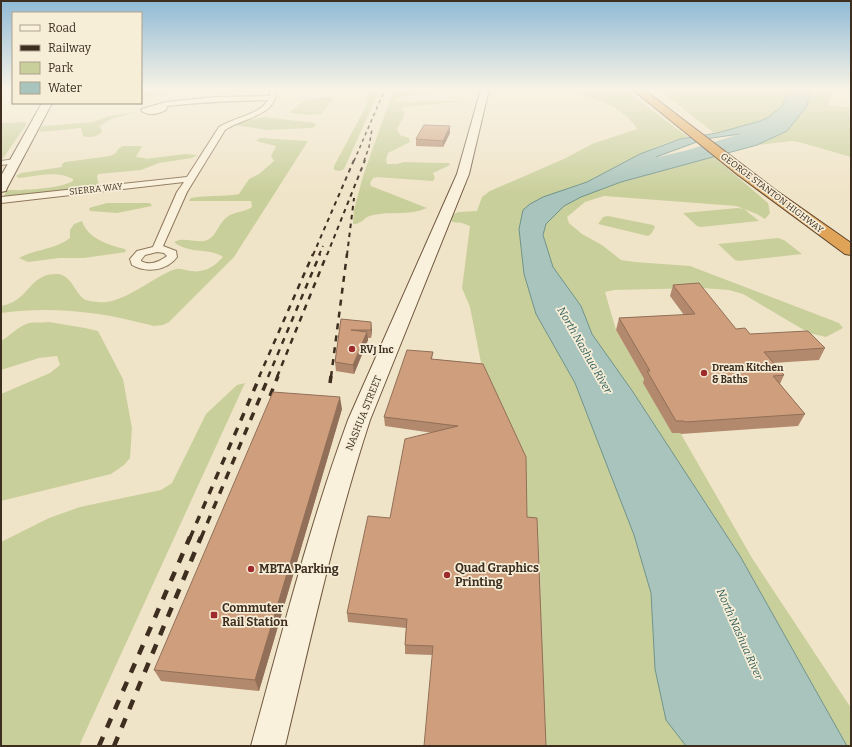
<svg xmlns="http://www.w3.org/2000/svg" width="852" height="747" font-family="Bitter,serif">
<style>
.green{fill:#c9cf9b}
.water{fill:#a9c4bc;stroke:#6f938a;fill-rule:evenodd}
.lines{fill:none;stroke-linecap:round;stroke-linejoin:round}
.river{fill:#a9c4bc;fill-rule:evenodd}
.street-casing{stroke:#8d765c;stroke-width:2}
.secondary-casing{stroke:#6f573f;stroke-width:2}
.highway-casing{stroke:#5b4430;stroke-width:2}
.street{fill:#faf1dc;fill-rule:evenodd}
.secondary{fill:#faf1dc;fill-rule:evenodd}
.highway{fill:#e0a458;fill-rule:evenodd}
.rail-far4{stroke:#3d2e20;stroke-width:1.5;stroke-dasharray:3.5 3.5;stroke-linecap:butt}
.rail-far3{stroke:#3d2e20;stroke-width:2;stroke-dasharray:4.5 4.5;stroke-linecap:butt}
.rail-far2{stroke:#3d2e20;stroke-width:2.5;stroke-dasharray:6 6;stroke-linecap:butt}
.rail-far1{stroke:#3d2e20;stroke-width:3.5;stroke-dasharray:8 8;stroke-linecap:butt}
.rail{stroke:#3d2e20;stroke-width:4.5;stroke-dasharray:10 10;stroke-linecap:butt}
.wall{fill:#b2896c}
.shaded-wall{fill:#916f58}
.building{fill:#cf9f7d;stroke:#916f58}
.poi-dot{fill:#9e2a2b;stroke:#f7eed8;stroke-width:1.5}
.labels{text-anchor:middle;stroke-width:3.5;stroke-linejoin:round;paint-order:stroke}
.far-street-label{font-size:9px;fill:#3d2e20;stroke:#f7eed8}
.poi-label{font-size:10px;font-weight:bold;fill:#3d2e20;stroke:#f7eed8;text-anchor:start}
.street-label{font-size:10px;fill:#3d2e20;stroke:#f7eed8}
.water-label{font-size:11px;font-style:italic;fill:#2f5d5a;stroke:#f7eed8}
.near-poi-label{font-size:12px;font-weight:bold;fill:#3d2e20;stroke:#f7eed8;text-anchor:start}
</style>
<rect width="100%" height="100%" fill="#f0e4c8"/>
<path class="green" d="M 164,89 L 199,89 L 141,98 L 141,92 Z
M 371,89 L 380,89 L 344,169 L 340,171 L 334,170 L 334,166 L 365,108 L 367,96 Z
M 394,89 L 405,89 L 403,92 L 406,94 L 435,95 L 405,96 L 396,99 L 396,101 L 402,102 L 465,101 L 405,107 L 402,109 L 405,114 L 397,129 L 400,135 L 409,138 L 410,142 L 388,153 L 386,159 L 387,164 L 397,164 L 404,162 L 443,163 L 449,163 L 450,165 L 433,173 L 435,178 L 433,181 L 377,177 L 373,178 L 370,183 L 371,186 L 427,208 C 409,216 391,211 373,215 C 365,216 361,225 353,224 L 354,210 L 363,176 Z
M 573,89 L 624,89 L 688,137 C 651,144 621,168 587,183 C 573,188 557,192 543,197 L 536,314 L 575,383 L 634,535 L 651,593 L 655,669 L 666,720 L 686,746 L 544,746 L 526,526 L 483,373 L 470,307 L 462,288 L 470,226 L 462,223 L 452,222 L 451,215 L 459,212 L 477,211 L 482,197 L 490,191 L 566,158 L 592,144 L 637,129 C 630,116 613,105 598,100 C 589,97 581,95 573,89 Z
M 658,89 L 790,89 C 787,94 785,101 782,106 C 769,123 734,130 714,133 Z
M 810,89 L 833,89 L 828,105 L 851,108 L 851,113 L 848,114 L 851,118 L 851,142 L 848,142 L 851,143 L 851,157 L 799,142 L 792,141 L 757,145 L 787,131 L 807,106 Z
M 326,97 L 334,98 L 321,114 L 308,115 L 289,113 L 305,100 Z
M 137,112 L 111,119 L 100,126 L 102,132 C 96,137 90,138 83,136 L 81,128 L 39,132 L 41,127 L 43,126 L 92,122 L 109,116 Z
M 265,117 L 315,123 L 316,126 L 312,128 L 267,130 L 234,125 L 246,120 Z
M 26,122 L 26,125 L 4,157 L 1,160 L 1,123 Z
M 260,138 L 308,141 L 234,257 L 169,322 L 163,325 L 154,326 C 133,321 112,315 90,313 C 61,309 30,309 1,313 L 1,306 C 5,305 9,304 13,302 C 30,293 33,273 58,274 C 73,276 75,295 86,300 C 90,301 95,302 98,302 C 122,305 152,278 173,270 C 180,267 184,270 191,271 C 204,273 214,267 223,257 C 209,247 190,255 174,242 C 183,237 193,242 204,241 C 216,239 217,225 227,217 C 235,211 243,213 252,207 L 251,201 L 189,201 L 191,198 C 207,195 223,197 239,194 L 249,179 L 259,174 L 274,161 L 271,156 L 276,146 L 256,141 Z
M 123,146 L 142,146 L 136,157 L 145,158 L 145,159 L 185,154 L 197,155 L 192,158 L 159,163 L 141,170 L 98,174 L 97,177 L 99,185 L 92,187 L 4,196 L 6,191 C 11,189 17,191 22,190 C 36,189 61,188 73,181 L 73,179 C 56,170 37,176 19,178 L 16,176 L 21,173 L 62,167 L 62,164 L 65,162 L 110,156 L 116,153 L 118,149 Z
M 714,157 L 768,203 L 770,213 L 765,219 L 757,214 L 736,206 L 604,196 L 585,202 L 567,217 L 569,223 L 582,234 L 602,245 L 621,260 L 635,262 L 690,266 L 839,323 L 843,328 L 826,337 L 809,333 L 743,294 L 729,290 L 701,288 L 614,290 L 605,292 L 616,330 L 646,383 L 644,383 L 672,433 L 680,433 L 681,434 L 752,558 L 851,708 L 851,746 L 847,746 L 740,556 L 633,392 L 592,334 L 581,306 L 553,267 L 543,234 L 546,224 L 564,206 L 581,197 L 621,182 Z
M 107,203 L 150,203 L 152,206 L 117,213 L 90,211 L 89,208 Z
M 738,208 L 744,209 L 759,221 L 701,227 L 697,226 L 683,213 Z
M 608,216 L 653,225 L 655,227 L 651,234 L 648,236 L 598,224 L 603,217 Z
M 82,221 C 88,239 109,245 125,249 L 126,252 L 84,258 L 59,258 L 28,262 L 19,258 C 35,249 54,250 70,238 L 70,230 L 74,224 Z
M 778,238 L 784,240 L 802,254 L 739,261 L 735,260 L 718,244 Z
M 49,322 L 85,328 L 98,331 L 123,379 L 132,428 L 130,458 L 124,465 L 111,474 L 1,501 L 1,394 L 50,373 L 60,365 L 57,356 L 39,358 L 1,370 L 1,341 C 10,336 18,326 29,323 C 35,322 42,323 49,322 Z
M 245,383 L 79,746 L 1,746 L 1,542 L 49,518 L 80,507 L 161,490 L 172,483 L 206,414 L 237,385 Z"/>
<path class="water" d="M 790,89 L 810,89 L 807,106 L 787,131 L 757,145 L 621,182 L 581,197 L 564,206 L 546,224 L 543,235 L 553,267 L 581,306 L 592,334 L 633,392 L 740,556 L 847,746 L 686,746 L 666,720 L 655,669 L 651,593 L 634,535 L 575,383 L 536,314 L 524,274 L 519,229 L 523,210 L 530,204 L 543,197 L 587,182 L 640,154 L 680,139 L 717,133 L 760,121 L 769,117 L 782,106 ZM 740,134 L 750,136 C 731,148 680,162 657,159 L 656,157 L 705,139 Z"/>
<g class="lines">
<path class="river" d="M 796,89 L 806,89 L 785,123 L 747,141 L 697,156 L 630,172 L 625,171 L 623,168 L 625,165 L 688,150 L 737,135 L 777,117 Z"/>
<defs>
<path id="street" d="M 270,89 L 276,89 C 277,117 243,117 225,130 L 187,192 L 163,246 L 176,251 L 177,257 C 167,271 146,273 132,265 L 130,259 L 137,251 L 153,247 L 177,192 L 184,182 L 1,203 L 1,197 L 187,177 L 219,127 C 233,118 261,114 268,100 C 234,101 201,102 167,106 L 166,110 C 158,114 148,117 141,110 L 142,109 L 166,102 L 215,97 L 270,96 ZM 157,252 L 164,253 L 167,256 C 159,262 150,266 141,261 L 141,260 L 145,255 Z
M 15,159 L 19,161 L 18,163 L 1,165 L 1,161 Z"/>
<path id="secondary" d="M 481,89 L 489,89 L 469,174 L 370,420 C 335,527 311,637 285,746 L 251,746 C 281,637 309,527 348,420 L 457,174 Z
M 42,103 L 52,103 L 7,188 L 6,191 L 1,192 L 1,176 Z"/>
<path id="highway" d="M 632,89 L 643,89 L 774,189 L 851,243 L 851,255 L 845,254 L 738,175 Z"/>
</defs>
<use href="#street" class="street-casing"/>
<use href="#secondary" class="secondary-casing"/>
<use href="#highway" class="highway-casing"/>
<use href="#street" class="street"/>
<use href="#secondary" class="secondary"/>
<use href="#highway" class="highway"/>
<path class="rail-far4" d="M 354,161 L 385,89
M 364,161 L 369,147 L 372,129"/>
<path class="rail-far3" d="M 313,255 L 354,160
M 319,255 L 323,246
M 327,255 L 365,160
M 347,255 L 354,198"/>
<path class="rail-far2" d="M 259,377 L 313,254
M 268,377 L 320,254
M 277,377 L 327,254
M 331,377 L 347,254"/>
<path class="rail-far1" d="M 330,383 L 331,376
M 270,396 L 278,376
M 190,538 L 260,376
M 201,538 L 269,376"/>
<path class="rail" d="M 99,746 L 190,537
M 114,746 L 201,537"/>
</g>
<path class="wall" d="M 450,133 L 443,147 L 416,146 L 416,139 Z
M 673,285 L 736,329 L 750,334 L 825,348 L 819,360 L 773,363 L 784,375 L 780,384 L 805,414 L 798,426 L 681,434 L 680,433 L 672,433 L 643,383 L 644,379 L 616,330 L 619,318 L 684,315 L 670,296 Z
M 341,319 L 372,330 L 371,338 L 368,338 L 368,340 L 354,374 L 336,371 L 335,362 Z
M 433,352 L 432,359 L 483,364 L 432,655 L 405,654 L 405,645 L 406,628 L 348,622 L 347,613 L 390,518 L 433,433 L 385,426 L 384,417 Z
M 342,409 L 259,691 L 161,681 L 154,670 Z"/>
<path class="shaded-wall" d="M 450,126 L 450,133 L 443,147 L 443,141 Z
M 371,322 L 372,330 L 371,338 Z
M 367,332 L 368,340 L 354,374 L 353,365 Z
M 340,397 L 342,409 L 259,691 L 255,680 Z"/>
<path class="building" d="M 424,125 L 450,126 L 443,141 L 416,139 Z
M 699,283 L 736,329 L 745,328 L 750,334 L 808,331 L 825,348 L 764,352 L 784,375 L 773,376 L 805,414 L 685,422 L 684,421 L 676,421 L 647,371 L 650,371 L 619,318 L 695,314 L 673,285 Z
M 341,319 L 371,322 L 371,330 L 351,330 L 367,332 L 353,365 L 335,362 Z
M 407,350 L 433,352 L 431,359 L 483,364 L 526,457 L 527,517 L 537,518 L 546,746 L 424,746 L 433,646 L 405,645 L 407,619 L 347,613 L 368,516 L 390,518 L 405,439 L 458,426 L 384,417 Z
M 273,392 L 340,397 L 255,680 L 154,670 Z"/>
<linearGradient id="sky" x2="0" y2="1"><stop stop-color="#8fbad6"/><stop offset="0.46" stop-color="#f8f3e6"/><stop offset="1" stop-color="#f8f3e6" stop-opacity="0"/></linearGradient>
<rect width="852" height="193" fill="url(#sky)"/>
<g class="poi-dot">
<circle cx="352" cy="349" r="4"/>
<circle cx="704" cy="373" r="4"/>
<circle cx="251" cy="569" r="4"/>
<circle cx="447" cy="575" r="4"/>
<rect x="210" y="611" width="8" height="8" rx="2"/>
</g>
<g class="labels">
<g class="far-street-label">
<text transform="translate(96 189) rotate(-6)" y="3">SIERRA WAY</text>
<text transform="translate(772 193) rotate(37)" y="3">GEORGE STANTON HIGHWAY</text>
</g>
<g class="poi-label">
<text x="360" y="353">RVJ Inc</text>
<text x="712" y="371">Dream Kitchen<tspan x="712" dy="12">&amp; Baths</tspan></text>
</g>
<g class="street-label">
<text transform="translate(363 413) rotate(-68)" y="4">NASHUA STREET</text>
</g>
<g class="water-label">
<text transform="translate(585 350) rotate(60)" y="4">North Nashua River</text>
<text transform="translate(740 634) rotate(66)" y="4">North Nashua River</text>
</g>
<g class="near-poi-label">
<text x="455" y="572">Quad Graphics<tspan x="455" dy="14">Printing</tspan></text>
<text x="259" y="573">MBTA Parking</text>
<text x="222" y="612">Commuter<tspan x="222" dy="14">Rail Station</tspan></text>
</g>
</g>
<rect width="852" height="747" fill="none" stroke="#3d2e20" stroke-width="4"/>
<rect x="12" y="12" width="130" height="92" fill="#f7eed8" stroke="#ada18e"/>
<rect x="20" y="25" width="20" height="6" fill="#faf1dc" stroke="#ada18e"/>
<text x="48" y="32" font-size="12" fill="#3d2e20">Road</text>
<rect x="20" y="45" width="20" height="6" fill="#3d2e20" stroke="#ada18e"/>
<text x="48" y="52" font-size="12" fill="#3d2e20">Railway</text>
<rect x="20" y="62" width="20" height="12" fill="#c9cf9b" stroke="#ada18e"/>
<text x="48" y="72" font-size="12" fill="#3d2e20">Park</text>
<rect x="20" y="82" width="20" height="12" fill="#a9c4bc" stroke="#ada18e"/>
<text x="48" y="92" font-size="12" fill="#3d2e20">Water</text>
</svg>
